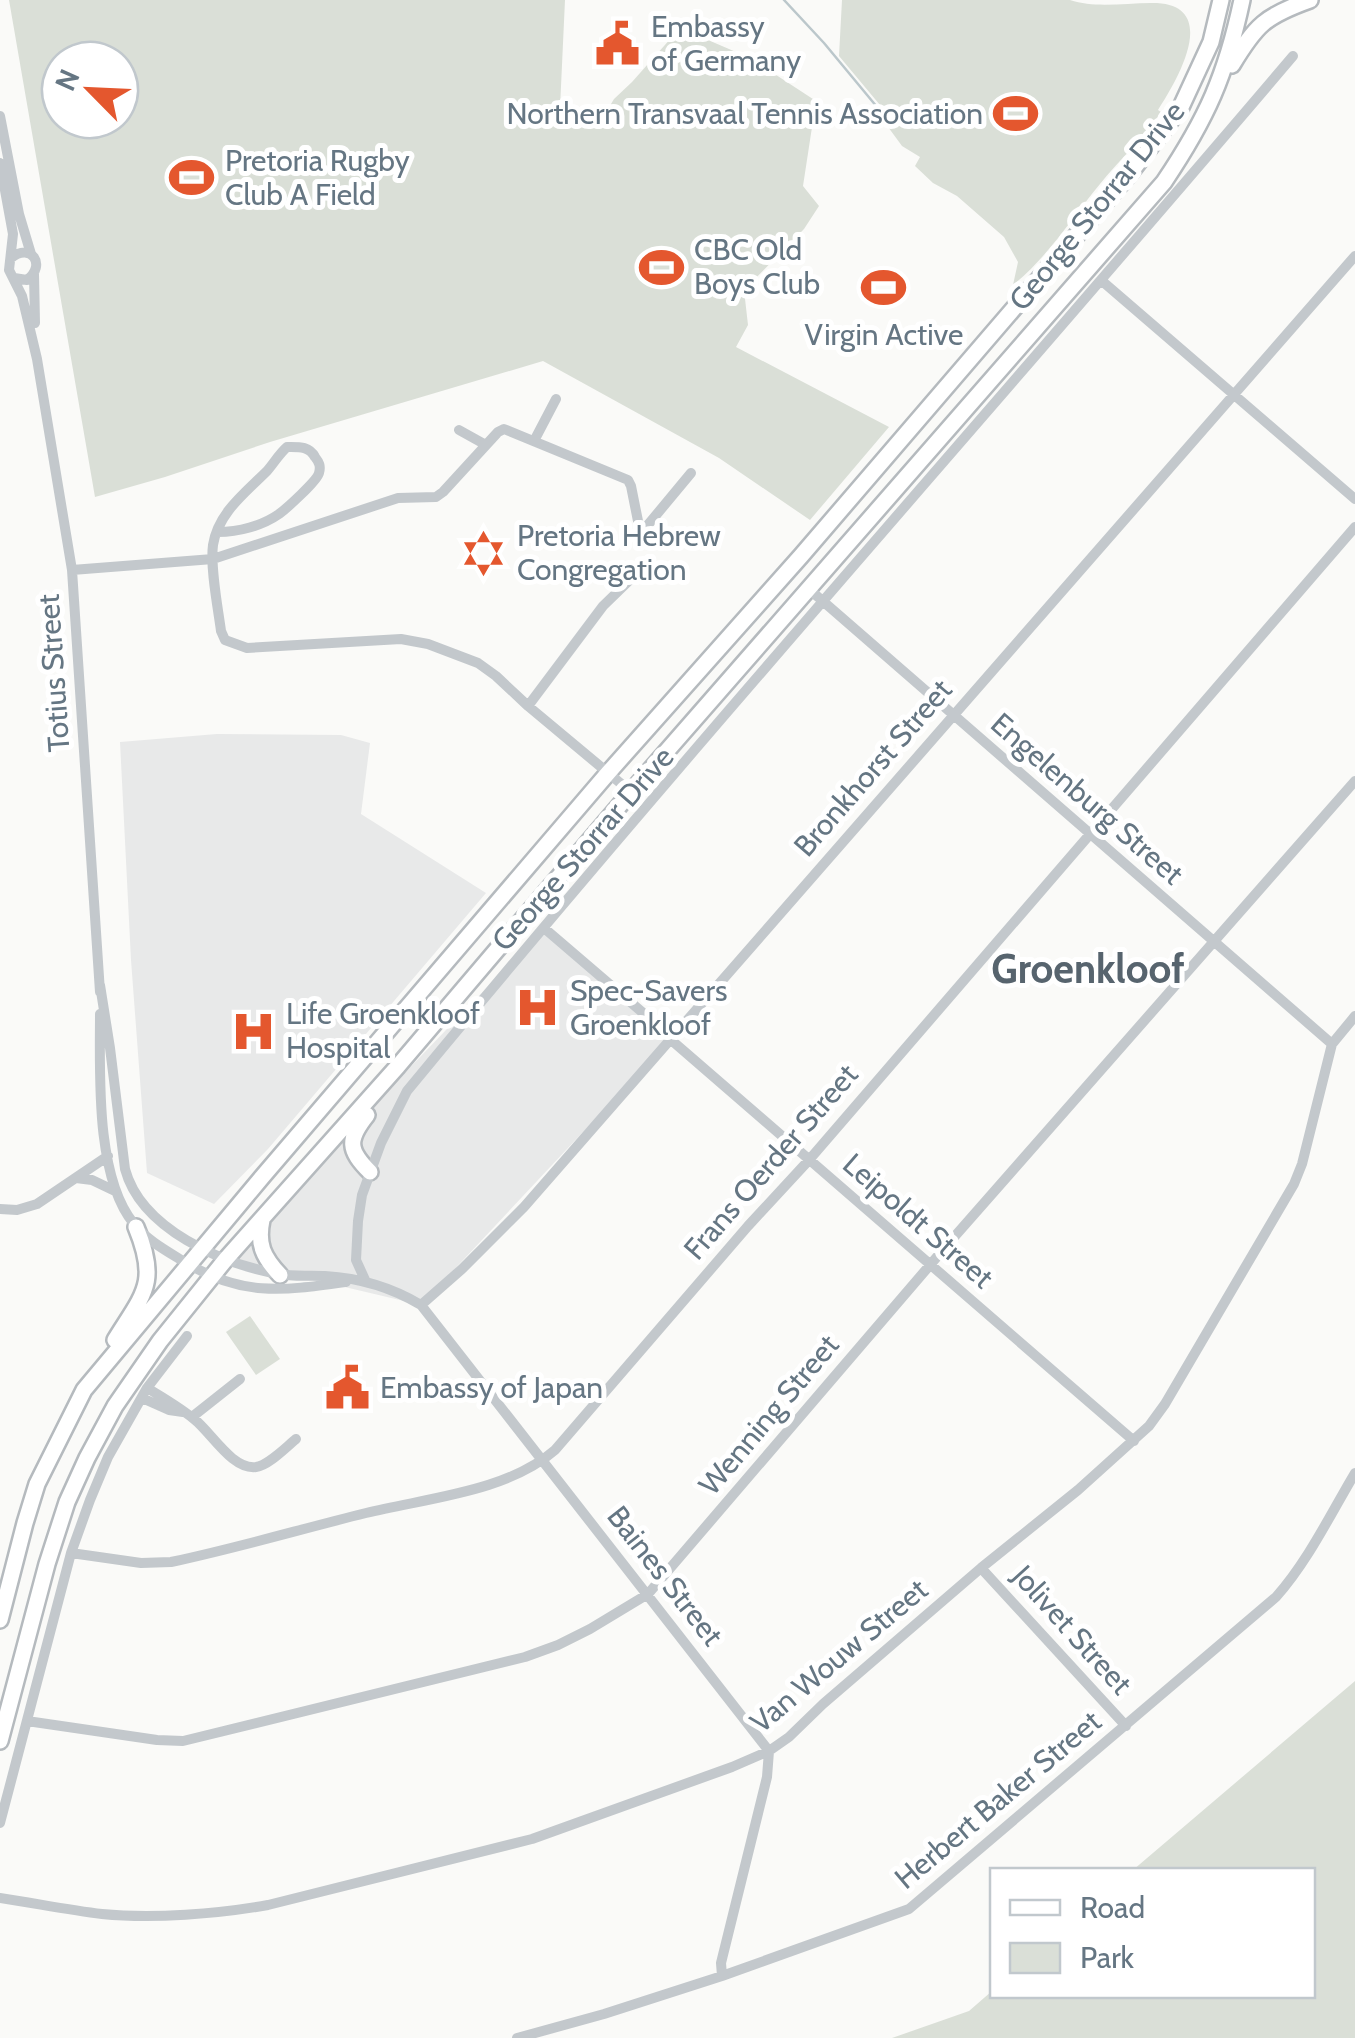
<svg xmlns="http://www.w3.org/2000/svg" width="1355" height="2038" font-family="Cabin,sans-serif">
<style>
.built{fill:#e8e9e9}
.green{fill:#dadfd7;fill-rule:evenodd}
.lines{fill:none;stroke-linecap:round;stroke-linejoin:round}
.stream{stroke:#bbc7cb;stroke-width:2.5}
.primary-casing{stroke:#b5babe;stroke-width:20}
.street{stroke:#c3c8cc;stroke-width:10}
.primary{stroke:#fff;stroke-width:15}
.labels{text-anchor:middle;stroke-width:10;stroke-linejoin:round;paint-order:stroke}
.poi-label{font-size:30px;fill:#657683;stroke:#fff;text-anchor:start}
.street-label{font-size:30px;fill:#657683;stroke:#fff}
.district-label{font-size:40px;font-weight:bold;fill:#57646e;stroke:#fff}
</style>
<rect width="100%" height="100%" fill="#fafaf8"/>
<path class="built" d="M 217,734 L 341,735 L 370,743 L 361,814 L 486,893 L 268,1149 L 214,1204 L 147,1173 L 131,960 L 120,742 Z
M 544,928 L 670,1039 L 421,1305 L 226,1259 Z"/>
<path class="green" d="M 9,0 L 565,0 L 560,108 L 608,109 L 614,99 L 632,82 L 680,28 L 750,58 L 816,101 L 803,186 L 819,206 L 804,229 L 744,290 L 748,325 L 736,347 L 889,427 L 810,520 L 719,458 L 543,361 L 270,442 L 165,477 L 95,497 ZM 60,60 L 120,60 L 120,120 L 60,120 Z
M 842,0 L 1070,0 C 1097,9 1129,2 1157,3 C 1221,7 1176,82 1158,110 L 1161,112 C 1143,139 1120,159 1100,184 C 1072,218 1047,258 1013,285 L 1018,262 L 1004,237 L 957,196 L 933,183 L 915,166 L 920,157 L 902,146 L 880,116 L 885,111 L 839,56 Z
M 250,1316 L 280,1359 L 256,1375 L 226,1332 Z
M 1355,1681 L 1355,2038 L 892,2038 L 969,2011 L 992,1991 L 992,1996 L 1312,1996 L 1312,1870 L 1133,1870 Z"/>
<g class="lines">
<path class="stream" d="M 784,0 L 824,43 L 882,113"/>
<defs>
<path id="primary" d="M 1232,65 C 1256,25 1265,16 1310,0
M 367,1115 C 347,1140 348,1150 370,1172
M 262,1220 C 257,1244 263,1257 280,1275
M 115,1340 C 144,1293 159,1283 136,1227
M 0,1620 L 25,1523 L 37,1484 L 84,1390 L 263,1176 L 608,773 L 801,556 L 1131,172 L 1181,107 L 1211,42 L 1221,0
M 0,1741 L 47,1564 L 67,1502 L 87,1458 L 115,1406 L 160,1341 L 226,1259 L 398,1066 L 631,792 L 1164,182 C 1207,118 1226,75 1242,0"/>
</defs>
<use href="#primary" class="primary-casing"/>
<path class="street" d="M 0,116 L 19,214 L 31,254
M 0,163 L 13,234 L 9,270 L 22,296 L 37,359 L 72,570 L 100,992
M 11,258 C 31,242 47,265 27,280 L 14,278
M 34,274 L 35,323
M 1102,281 L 1355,499
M 459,430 L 486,445
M 534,441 L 556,399
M 218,532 C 238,532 262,526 279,514 C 287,508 317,481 319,473 C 321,466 319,462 315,457 C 309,446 299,447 287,447 C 279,454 274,463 267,471 C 245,493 218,513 213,545 C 210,568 218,608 221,631 L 225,640 L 247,648 L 401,639 L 428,644 L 478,663 L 496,676 L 528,706 L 631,792
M 72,570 L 213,559 L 398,498 L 436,497 L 443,492 L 498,432 L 504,429 L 628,480 L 631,486 L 639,526 L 642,529 L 647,526 L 691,473
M 810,590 L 1332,1044
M 528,706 L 603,606 L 638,572
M 544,928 L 656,1024
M 100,985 L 110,1048 L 125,1169 C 141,1229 222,1264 279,1274 C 294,1277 310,1275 325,1276 C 360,1278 391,1287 421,1305 L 769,1751 L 767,1777 L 721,1963 L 722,1976
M 100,1014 C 100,1072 95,1177 134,1224 C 147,1240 165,1250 183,1261 C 241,1297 282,1291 346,1282
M 670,1039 L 1134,1441
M 76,1178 L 92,1180 L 115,1191
M 0,1209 L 17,1210 L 37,1204 L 108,1156
M 366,1282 L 356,1260 L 358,1221 L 362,1195 L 381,1143 L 407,1091 C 696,741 999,402 1293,56
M 421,1305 L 462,1269 L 524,1207 L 1355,256
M 147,1388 C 164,1398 179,1407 194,1419 C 211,1432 232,1470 256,1467 C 269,1465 286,1447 296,1439
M 142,1398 L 169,1410 L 183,1412
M 192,1417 L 240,1379
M 71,1553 L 141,1563 L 171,1562 C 237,1548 301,1529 366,1513 C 426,1498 507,1492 555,1450 L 748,1226 L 809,1160 L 1355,527
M 981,1568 L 1126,1726
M 27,1721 L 157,1740 L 183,1741 L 525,1657 L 558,1645 L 590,1629 L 648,1594 L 948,1244 L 1355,781
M 0,1823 L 71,1553 L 90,1500 L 108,1457 L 147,1388 L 187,1336
M 0,1898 C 34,1903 68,1910 102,1914 C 153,1919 218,1914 268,1905 L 532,1839 L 732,1767 L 769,1751 L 789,1737 L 823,1704 L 981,1568 L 1078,1490 L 1149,1426 L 1165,1404 L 1294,1184 L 1302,1164 L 1332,1044 L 1355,1016
M 517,2038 L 604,2014 L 722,1976 L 909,1909 L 1276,1597 C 1308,1561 1330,1515 1355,1473"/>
<use href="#primary" class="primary"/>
</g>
<defs>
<symbol id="civic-bare" viewBox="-9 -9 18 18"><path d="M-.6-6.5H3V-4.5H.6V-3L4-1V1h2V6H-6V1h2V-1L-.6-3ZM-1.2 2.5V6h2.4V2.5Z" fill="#e4572e" stroke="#fff" stroke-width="2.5" paint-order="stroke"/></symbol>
<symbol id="stadium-bare" viewBox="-9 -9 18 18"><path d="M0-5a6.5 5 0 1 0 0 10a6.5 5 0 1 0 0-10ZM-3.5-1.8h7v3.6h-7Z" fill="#e4572e" stroke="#fff" stroke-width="2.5" paint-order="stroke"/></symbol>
<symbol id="synagogue-bare" viewBox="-9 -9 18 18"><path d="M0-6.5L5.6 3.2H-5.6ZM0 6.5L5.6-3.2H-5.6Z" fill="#e4572e" stroke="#fff" stroke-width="2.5" paint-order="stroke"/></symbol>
<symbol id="hospital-bare" viewBox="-9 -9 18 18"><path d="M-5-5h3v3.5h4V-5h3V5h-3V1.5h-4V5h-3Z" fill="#e4572e" stroke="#fff" stroke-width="2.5" paint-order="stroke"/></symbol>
</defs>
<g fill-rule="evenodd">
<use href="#civic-bare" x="586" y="12" width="63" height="63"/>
<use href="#stadium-bare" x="984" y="82" width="63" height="63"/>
<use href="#stadium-bare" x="160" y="146" width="63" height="63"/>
<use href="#stadium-bare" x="630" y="236" width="63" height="63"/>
<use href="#stadium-bare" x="852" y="256" width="63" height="63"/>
<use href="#synagogue-bare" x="452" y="522" width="63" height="63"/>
<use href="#hospital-bare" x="506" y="976" width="63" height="63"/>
<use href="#hospital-bare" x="222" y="1000" width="63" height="63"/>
<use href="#civic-bare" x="316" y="1356" width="63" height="63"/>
</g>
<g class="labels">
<g class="poi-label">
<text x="651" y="37">Embassy<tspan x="651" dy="34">of Germany</tspan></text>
<text x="983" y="124" text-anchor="end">Northern Transvaal Tennis Association</text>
<text x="225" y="171">Pretoria Rugby<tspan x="225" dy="34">Club A Field</tspan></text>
<text x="694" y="260">CBC Old<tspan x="694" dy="34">Boys Club</tspan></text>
<text x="884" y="345" text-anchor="middle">Virgin Active</text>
<text x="517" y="546">Pretoria Hebrew<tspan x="517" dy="34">Congregation</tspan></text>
<text x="570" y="1001">Spec-Savers<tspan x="570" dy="34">Groenkloof</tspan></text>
<text x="286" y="1024">Life Groenkloof<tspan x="286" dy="34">Hospital</tspan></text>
<text x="380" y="1398">Embassy of Japan</text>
</g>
<g class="street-label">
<text transform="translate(1097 206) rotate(-51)" y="10">George Storrar Drive</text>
<text transform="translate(54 673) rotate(-94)" y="10">Totius Street</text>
<text transform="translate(873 768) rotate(-49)" y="10">Bronkhorst Street</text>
<text transform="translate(1087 799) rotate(41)" y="10">Engelenburg Street</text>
<text transform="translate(583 849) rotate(-49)" y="10">George Storrar Drive</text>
<text transform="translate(771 1162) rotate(-49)" y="10">Frans Oerder Street</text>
<text transform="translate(918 1221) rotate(41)" y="10">Leipoldt Street</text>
<text transform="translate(769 1415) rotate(-50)" y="10">Wenning Street</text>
<text transform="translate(665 1576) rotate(52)" y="10">Baines Street</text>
<text transform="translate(1072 1630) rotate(48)" y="10">Jolivet Street</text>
<text transform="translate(839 1656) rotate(-40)" y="10">Van Wouw Street</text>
<text transform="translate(998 1800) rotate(-40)" y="10">Herbert Baker Street</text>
</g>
<g class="district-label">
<text x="1088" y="983">Groenkloof</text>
</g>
</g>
<rect x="990" y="1868" width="325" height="130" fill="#ffffff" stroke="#c1c8cd" stroke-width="2.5"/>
<rect x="1010" y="1900" width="50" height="15" fill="#ffffff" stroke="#c1c8cd" stroke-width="2.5"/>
<text x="1080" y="1918" font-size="30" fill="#657683">Road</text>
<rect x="1010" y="1943" width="50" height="30" fill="#dadfd7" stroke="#c1c8cd" stroke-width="2.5"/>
<text x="1080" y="1968" font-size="30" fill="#657683">Park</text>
<g transform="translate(90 90) rotate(294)"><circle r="48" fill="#ffffff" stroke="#c1c8cd" stroke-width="2.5"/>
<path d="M0-8L18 38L0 25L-18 38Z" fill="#e4572e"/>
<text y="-15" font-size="28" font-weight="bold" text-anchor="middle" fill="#657683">N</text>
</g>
</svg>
